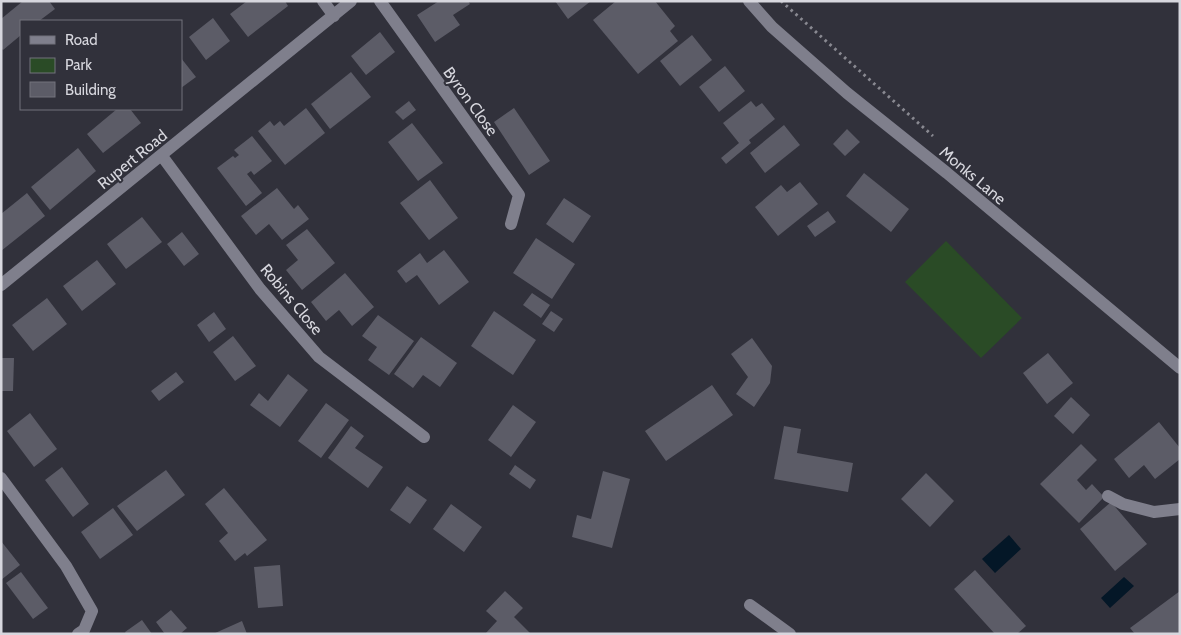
<svg xmlns="http://www.w3.org/2000/svg" width="1181" height="635" font-family="Cabin,sans-serif">
<style>
.green{fill:#2a4b26}
.water{fill:#041727}
.building{fill:#5c5c67}
.lines{fill:none;stroke-linecap:round;stroke-linejoin:round}
.path{stroke:#898991;stroke-width:3;stroke-dasharray:2.5 4;stroke-linecap:butt}
.service{stroke:#7f7f8c;stroke-width:12}
.minor{stroke:#7f7f8c;stroke-width:12}
.labels{text-anchor:middle;stroke-width:4;stroke-linejoin:round;paint-order:stroke}
.street-label{font-size:16px;fill:#d7d7de;stroke:#31313b}
</style>
<rect width="100%" height="100%" fill="#31313b"/>
<path class="green" d="M 946,241 L 1022,318 L 981,358 L 905,282 Z"/>
<path class="water" d="M 1009,535 L 1021,549 L 995,573 L 982,559 Z
M 1124,577 L 1134,586 L 1110,608 L 1101,598 Z"/>
<path class="building" d="M 23,1 L 49,1 L 55,9 L 39,21 L 21,21 L 21,35 L 3,50 L 1,48 L 1,19 Z
M 247,1 L 285,1 L 288,6 L 248,37 L 230,14 Z
M 439,1 L 468,1 L 470,4 L 453,15 L 460,25 L 435,42 L 417,15 Z
M 555,1 L 591,1 L 568,19 Z
M 616,1 L 655,1 L 675,26 L 670,31 L 678,41 L 638,74 L 593,20 Z
M 213,18 L 230,41 L 206,60 L 189,37 Z
M 380,32 L 395,52 L 366,75 L 351,56 Z
M 692,35 L 712,60 L 680,86 L 660,61 Z
M 181,58 L 196,77 L 181,88 Z
M 725,66 L 745,91 L 719,112 L 699,87 Z
M 351,72 L 371,97 L 330,129 L 311,104 Z
M 409,101 L 416,110 L 403,120 L 395,112 Z
M 751,101 L 756,107 L 762,103 L 775,119 L 749,140 L 751,143 L 726,164 L 721,158 L 739,143 L 723,123 Z
M 306,108 L 325,133 L 285,165 L 258,131 L 270,121 L 274,126 L 280,121 L 284,126 Z
M 514,108 L 550,161 L 529,175 L 494,122 Z
M 117,109 L 130,109 L 141,123 L 103,153 L 87,134 Z
M 412,123 L 443,163 L 418,181 L 388,142 Z
M 784,125 L 800,145 L 765,173 L 750,153 Z
M 847,129 L 860,142 L 845,156 L 833,144 Z
M 252,136 L 272,161 L 254,175 L 251,171 L 247,174 L 262,193 L 246,206 L 217,168 L 233,156 L 235,158 L 239,155 L 234,150 Z
M 78,148 L 96,171 L 50,210 L 31,187 Z
M 864,173 L 909,209 L 891,232 L 846,196 Z
M 430,180 L 458,218 L 429,240 L 400,203 Z
M 800,182 L 818,204 L 778,236 L 755,207 L 781,185 L 787,192 Z
M 277,188 L 294,209 L 298,205 L 309,219 L 282,240 L 269,224 L 256,235 L 241,216 Z
M 27,193 L 45,216 L 1,251 L 1,214 Z
M 564,198 L 591,216 L 573,243 L 546,224 Z
M 828,211 L 836,222 L 815,237 L 807,226 Z
M 142,217 L 162,242 L 126,269 L 107,244 Z
M 307,229 L 335,263 L 302,290 L 286,270 L 298,260 L 286,245 Z
M 182,232 L 199,254 L 184,266 L 167,244 Z
M 536,238 L 575,264 L 552,299 L 513,273 Z
M 444,250 L 469,282 L 439,305 L 417,275 L 406,283 L 397,271 L 420,253 L 427,263 Z
M 97,260 L 116,284 L 82,311 L 63,286 Z
M 345,273 L 374,307 L 352,326 L 339,310 L 326,321 L 311,302 Z
M 532,293 L 550,305 L 541,318 L 523,305 Z
M 47,298 L 67,324 L 33,351 L 12,325 Z
M 494,311 L 536,340 L 513,375 L 471,346 Z
M 551,311 L 563,319 L 554,332 L 542,324 Z
M 214,312 L 226,329 L 209,342 L 197,325 Z
M 378,315 L 414,341 L 389,375 L 368,360 L 377,347 L 362,336 Z
M 233,336 L 256,366 L 235,381 L 213,352 Z
M 421,337 L 457,363 L 440,387 L 423,375 L 413,388 L 394,374 Z
M 752,338 L 772,366 L 770,383 L 754,407 L 736,394 L 748,377 L 731,354 Z
M 1048,353 L 1073,383 L 1047,404 L 1023,373 Z
M 1,358 L 14,358 L 13,391 L 1,391 Z
M 176,372 L 184,382 L 159,401 L 151,391 Z
M 288,374 L 308,390 L 280,427 L 250,405 L 259,393 L 268,401 Z
M 712,385 L 733,415 L 666,461 L 645,431 Z
M 1071,397 L 1090,415 L 1073,434 L 1054,416 Z
M 326,403 L 349,420 L 321,458 L 298,441 Z
M 513,405 L 536,422 L 511,457 L 488,440 Z
M 30,413 L 57,449 L 34,467 L 7,431 Z
M 1159,422 L 1180,448 L 1180,459 L 1155,479 L 1144,465 L 1129,478 L 1114,459 Z
M 351,426 L 364,436 L 355,448 L 383,467 L 368,488 L 328,458 Z
M 784,426 L 801,429 L 797,453 L 853,463 L 848,492 L 774,479 Z
M 1081,444 L 1097,460 L 1077,480 L 1086,490 L 1092,484 L 1104,497 L 1079,523 L 1040,484 Z
M 515,465 L 536,480 L 530,489 L 509,474 Z
M 62,467 L 89,504 L 73,517 L 45,480 Z
M 166,470 L 185,495 L 137,531 L 117,506 Z
M 603,471 L 630,479 L 612,548 L 572,537 L 577,515 L 591,519 Z
M 926,473 L 954,501 L 930,527 L 901,499 Z
M 407,486 L 427,500 L 410,524 L 390,510 Z
M 224,488 L 267,540 L 247,556 L 245,553 L 235,561 L 219,541 L 228,533 L 205,504 Z
M 1111,502 L 1147,544 L 1115,571 L 1080,529 Z
M 451,504 L 482,527 L 464,552 L 433,529 Z
M 113,508 L 133,535 L 100,559 L 81,532 Z
M 1,541 L 20,565 L 1,580 Z
M 280,565 L 283,606 L 258,608 L 254,567 Z
M 975,570 L 1026,626 L 1017,634 L 995,634 L 954,589 Z
M 21,572 L 48,608 L 33,619 L 6,583 Z
M 505,591 L 523,608 L 514,617 L 531,634 L 485,634 L 497,621 L 486,611 Z
M 1180,591 L 1180,634 L 1135,634 L 1130,628 Z
M 171,610 L 187,628 L 180,634 L 165,634 L 156,622 Z
M 142,620 L 152,634 L 126,634 L 125,632 Z
M 242,621 L 247,634 L 213,634 Z"/>
<g class="lines">
<path class="path" d="M 781,1 L 933,136"/>
<path class="service" d="M 1108,496 L 1123,504 L 1154,512 L 1180,509"/>
<path class="minor" d="M 323,1 L 334,16
M 380,1 L 519,195 L 511,224
M 749,1 L 772,27 L 847,93 L 947,173 L 1180,368
M 162,156 L 260,289 L 319,357 L 424,437
M 1,285 L 351,1
M 1,478 L 66,566 L 92,611 L 84,630 L 78,634
M 750,605 L 790,634"/>
</g>
<g class="labels">
<g class="street-label">
<text transform="translate(471 101) rotate(54)" y="6">Byron Close</text>
<text transform="translate(132 159) rotate(-39)" y="6">Rupert Road</text>
<text transform="translate(973 175) rotate(40)" y="6">Monks Lane</text>
<text transform="translate(292 299) rotate(50)" y="6">Robins Close</text>
</g>
</g>
<rect width="1181" height="635" fill="none" stroke="#d7d7de" stroke-width="5"/>
<rect x="20" y="20" width="162" height="90" fill="#31313b" stroke="#73737c"/>
<rect x="30" y="36" width="25" height="8" fill="#7f7f8c" stroke="#73737c"/>
<text x="65" y="45" font-size="15" fill="#d7d7de">Road</text>
<rect x="30" y="58" width="25" height="15" fill="#2a4b26" stroke="#73737c"/>
<text x="65" y="70" font-size="15" fill="#d7d7de">Park</text>
<rect x="30" y="82" width="25" height="15" fill="#5c5c67" stroke="#73737c"/>
<text x="65" y="95" font-size="15" fill="#d7d7de">Building</text>
</svg>
